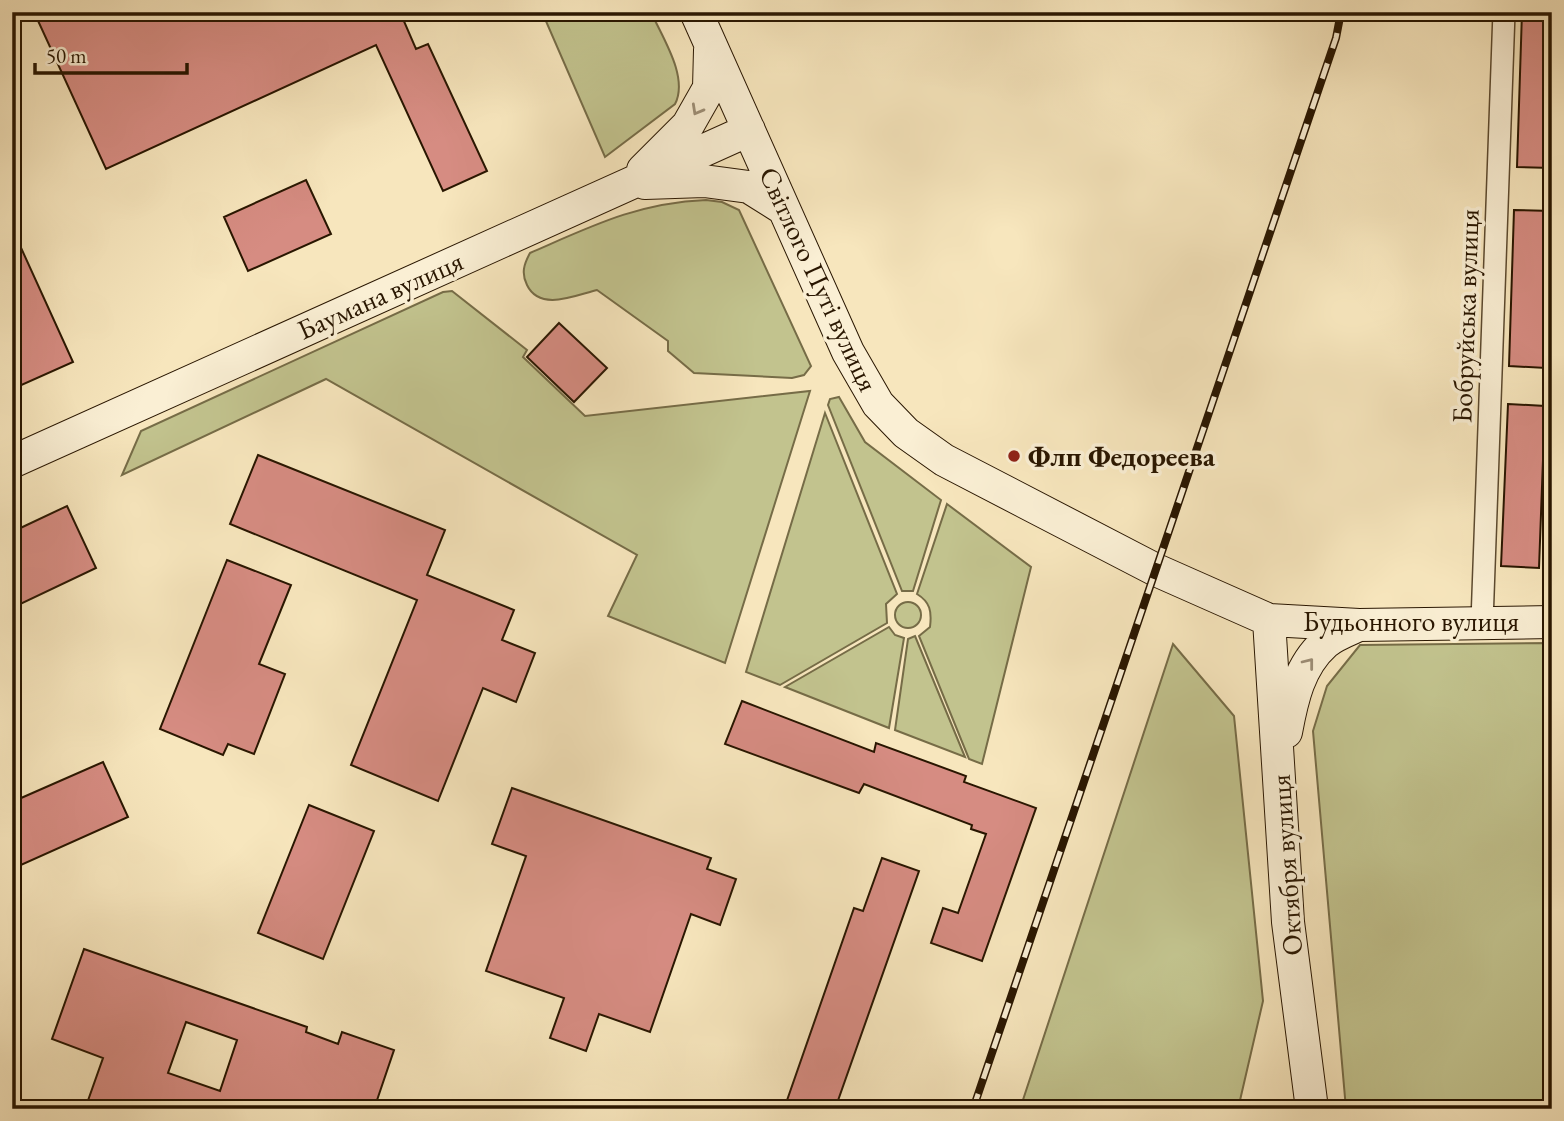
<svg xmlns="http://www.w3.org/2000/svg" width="1564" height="1121" font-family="'EB Garamond',serif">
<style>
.green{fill:#c2c38e;stroke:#766c47;stroke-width:2}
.building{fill:#d68c82;stroke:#291600;stroke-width:2;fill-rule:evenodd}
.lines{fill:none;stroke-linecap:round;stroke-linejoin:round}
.street-casing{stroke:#5c4a2f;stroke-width:24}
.secondary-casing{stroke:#291600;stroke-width:34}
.street{stroke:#faefd4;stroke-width:21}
.secondary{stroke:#faefd4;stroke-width:32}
.rail-casing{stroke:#291600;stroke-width:8}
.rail{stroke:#faefd4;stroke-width:5;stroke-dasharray:16;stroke-linecap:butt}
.oneway{stroke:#9c8d75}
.poi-dot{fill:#8f2418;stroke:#faefd4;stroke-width:2.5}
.labels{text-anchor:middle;stroke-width:7;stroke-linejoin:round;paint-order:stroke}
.street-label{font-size:28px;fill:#291600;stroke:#faefd4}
.poi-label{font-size:28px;font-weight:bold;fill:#291600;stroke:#faefd4;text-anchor:start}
</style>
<rect width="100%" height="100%" fill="#f7e6bd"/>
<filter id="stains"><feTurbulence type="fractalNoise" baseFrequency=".00286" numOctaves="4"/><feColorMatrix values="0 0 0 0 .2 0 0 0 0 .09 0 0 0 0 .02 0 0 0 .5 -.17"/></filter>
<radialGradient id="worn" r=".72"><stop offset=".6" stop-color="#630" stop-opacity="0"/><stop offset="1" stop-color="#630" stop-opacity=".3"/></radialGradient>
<path class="green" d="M 542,12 L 651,12 C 662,37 689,77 675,104 L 605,157 Z
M 706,200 L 722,202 L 739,210 L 811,366 L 804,375 L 792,378 L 694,373 L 668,351 L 668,341 L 597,290 C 576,295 540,312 527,285 C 521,273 524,264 530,253 C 592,226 637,203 706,200 Z
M 452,291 L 527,350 L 523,357 L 585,416 L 810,391 L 725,663 L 608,616 L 637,555 L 326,379 L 122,475 L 141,431 L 443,292 Z
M 839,397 L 865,442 L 941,500 L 913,591 L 902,591 L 828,405 L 830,399 Z
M 825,413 L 897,594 L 886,604 L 887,623 L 780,685 L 746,672 Z
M 947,504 L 1031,567 L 982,764 L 969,759 L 919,636 L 930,627 C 932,611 930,602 917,594 Z
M895 615a13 13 0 1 1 26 0a13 13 0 1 1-26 0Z
M 889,627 L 895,635 L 904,638 L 889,728 L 785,687 Z
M 915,636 L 965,757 L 895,730 L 908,639 Z
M 1552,643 L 1552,1109 L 1346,1109 L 1313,731 L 1327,686 L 1360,645 Z
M 1173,644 L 1234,716 L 1263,1001 L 1238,1109 L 1020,1109 Z"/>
<path class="building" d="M 34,12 L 400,12 L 416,49 L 428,44 L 487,171 L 443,191 L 376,45 L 106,169 Z
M 1522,12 L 1552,12 L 1552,168 L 1517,167 Z
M 306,180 L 331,234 L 248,271 L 224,217 Z
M 1514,210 L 1552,211 L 1546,368 L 1509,366 Z
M 12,228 L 73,362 L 17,387 L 12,378 Z
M 559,323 L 607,368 L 574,402 L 527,357 Z
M 1508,404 L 1545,406 L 1539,568 L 1501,566 Z
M 258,455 L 445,530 L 427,575 L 514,610 L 502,640 L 535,653 L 516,702 L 483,688 L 438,801 L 351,765 L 417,600 L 230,524 Z
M 67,506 L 96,568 L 12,608 L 12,532 Z
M 227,560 L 291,585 L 259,664 L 285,674 L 254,754 L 228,744 L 223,755 L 160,729 Z
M 742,701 L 874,752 L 876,743 L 966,776 L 964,782 L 1036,808 L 982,961 L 931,943 L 943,908 L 958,913 L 986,834 L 971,829 L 972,825 L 864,784 L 859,793 L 725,744 Z
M 103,762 L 128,817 L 12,869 L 12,802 Z
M 512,788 L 711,858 L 707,869 L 736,879 L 720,925 L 691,914 L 650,1032 L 599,1014 L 586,1051 L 550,1038 L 564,998 L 486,971 L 526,856 L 492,844 Z
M 309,805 L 374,831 L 323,959 L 258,933 Z
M 882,858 L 919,871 L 835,1109 L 784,1109 L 854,908 L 863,911 Z
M 84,949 L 307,1027 L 306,1032 L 338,1044 L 342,1032 L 394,1050 L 374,1109 L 85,1109 L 103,1058 L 52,1039 ZM 186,1022 L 237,1040 L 220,1091 L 168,1073 Z"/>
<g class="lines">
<defs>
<path id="street" d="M 1482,622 L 1504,12"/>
<path id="secondary" d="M 696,12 L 848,352 L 878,404 L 906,433 L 944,460 L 1156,570 L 1269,620 L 1359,625 L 1552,622
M 643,170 L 688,125 L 709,88 L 710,50
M 645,183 L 704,181 L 749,187 L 784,209
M 12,462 L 749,130
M 1269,620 L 1288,922 L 1312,1109
M 1286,732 C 1292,700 1299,666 1325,643 C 1334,635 1348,630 1359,625"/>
</defs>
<use href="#street" class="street-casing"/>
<use href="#secondary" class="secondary-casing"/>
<use href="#street" class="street"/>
<use href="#secondary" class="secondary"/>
<defs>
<path id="rail" d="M 973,1109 L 1336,38 L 1341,12"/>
</defs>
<use href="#rail" class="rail-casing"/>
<use href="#rail" class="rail"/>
</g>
<defs><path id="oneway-chevron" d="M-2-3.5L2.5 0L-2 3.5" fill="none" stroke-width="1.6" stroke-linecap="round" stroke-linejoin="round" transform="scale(1.75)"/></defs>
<g class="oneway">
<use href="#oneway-chevron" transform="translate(697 110) rotate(119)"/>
<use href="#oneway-chevron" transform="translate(1309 663) rotate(-52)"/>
</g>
<circle class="poi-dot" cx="1014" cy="456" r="7"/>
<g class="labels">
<g class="street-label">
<text transform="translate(819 279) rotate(65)" y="10">Світлого Путі вулиця</text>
<text transform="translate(380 295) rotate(-24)" y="10">Баумана вулиця</text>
<text transform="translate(1465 316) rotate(-88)" y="10">Бобруйська вулиця</text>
<text x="1411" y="631">Будьонного вулиця</text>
<text transform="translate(1286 865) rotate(-94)" y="10">Октября вулиця</text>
</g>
<g class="poi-label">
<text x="1028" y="466">Флп Федореева</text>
</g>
</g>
<rect width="1564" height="1121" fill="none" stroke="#f7e6bd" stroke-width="42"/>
<rect x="14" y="14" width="1536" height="1093" fill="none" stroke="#291600" stroke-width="3.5"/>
<rect x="21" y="21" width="1522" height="1079" fill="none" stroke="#291600" stroke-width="2"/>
<path d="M35 63v10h152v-10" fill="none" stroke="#291600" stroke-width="3.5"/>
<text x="46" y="63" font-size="21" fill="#291600" stroke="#faefd4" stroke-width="5" paint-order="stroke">50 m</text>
<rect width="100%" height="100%" filter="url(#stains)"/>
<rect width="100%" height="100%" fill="url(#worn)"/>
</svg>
